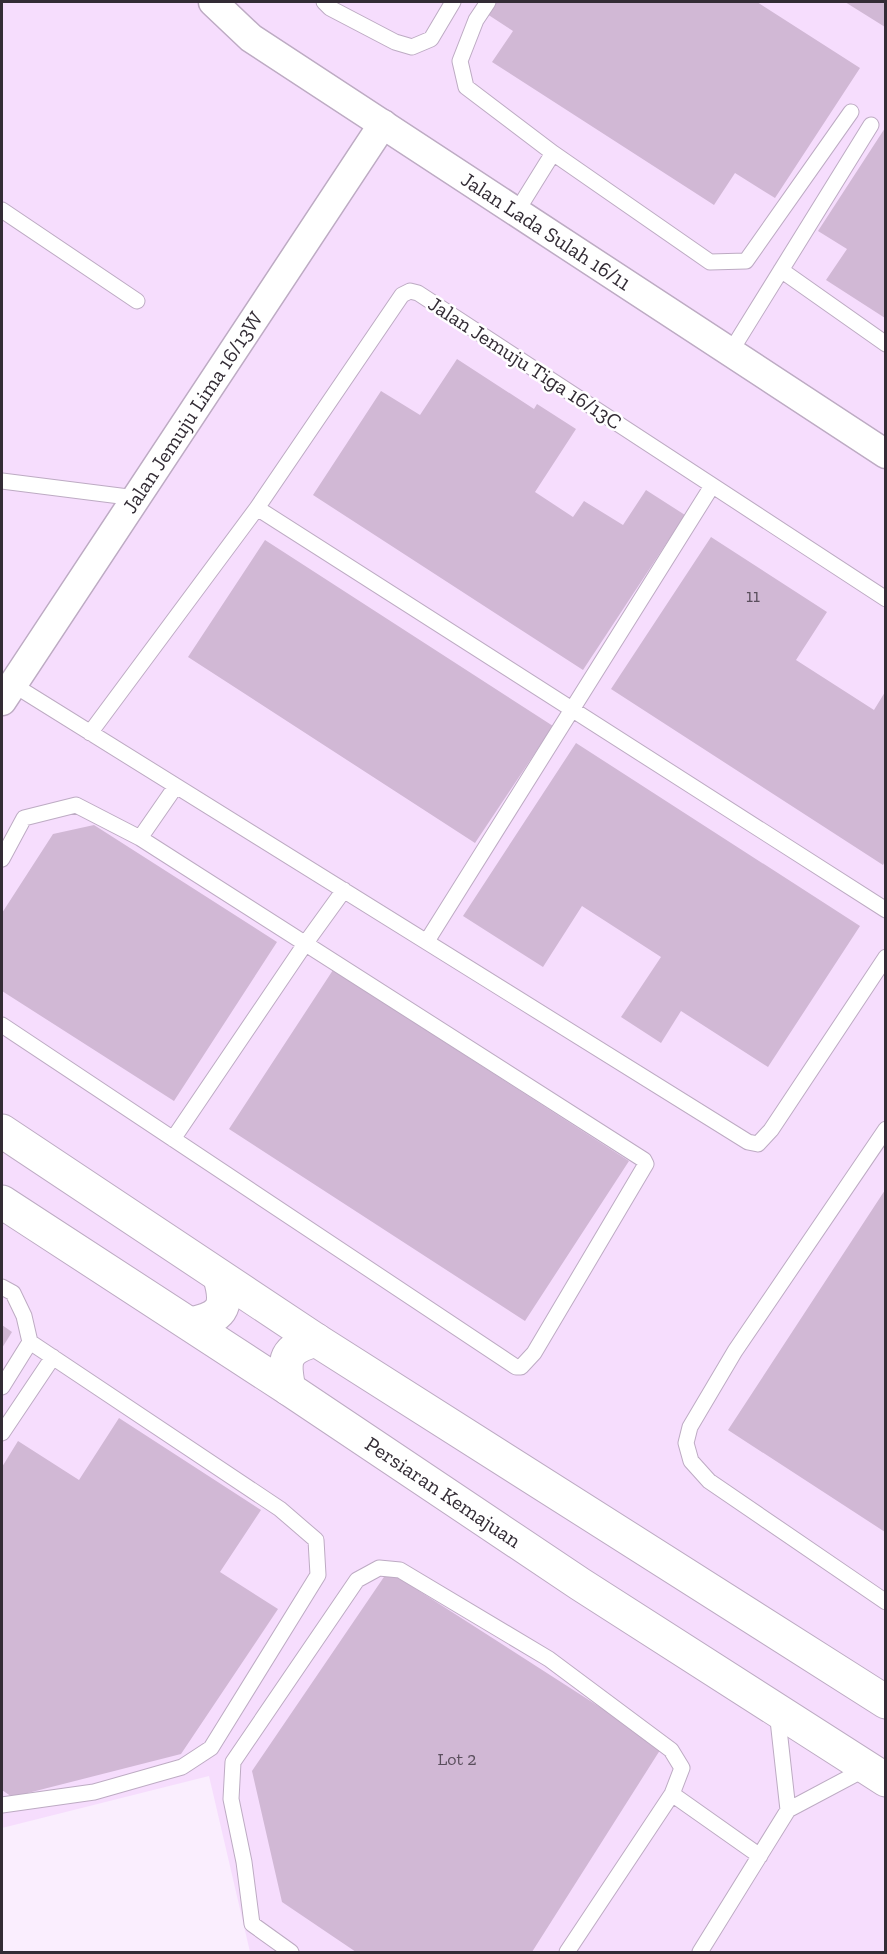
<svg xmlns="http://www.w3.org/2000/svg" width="887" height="1954" font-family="'Zilla Slab',serif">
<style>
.built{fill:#f6ddfd}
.building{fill:#d1b8d5}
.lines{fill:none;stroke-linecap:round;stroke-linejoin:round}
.service-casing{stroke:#bdabc3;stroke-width:17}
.minor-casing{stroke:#bdabc3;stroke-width:31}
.primary-casing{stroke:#bdabc3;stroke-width:35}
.service{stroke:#fff;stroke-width:15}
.minor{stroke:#fff;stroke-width:28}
.primary{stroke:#fff;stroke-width:33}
.labels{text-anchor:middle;stroke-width:5;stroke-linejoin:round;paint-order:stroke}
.number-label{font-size:18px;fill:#5a4f5d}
.street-label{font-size:21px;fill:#332c35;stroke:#fff}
</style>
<rect width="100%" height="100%" fill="#faeefe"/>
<path class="built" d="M 2,2 L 885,2 L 885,1952 L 250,1952 L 209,1776 L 2,1828 Z"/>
<path class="building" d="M 496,2 L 757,2 L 860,68 L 775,198 L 735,173 L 714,205 L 492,62 L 513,31 L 487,14 Z
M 845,2 L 885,2 L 885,27 Z
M 885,128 L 885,318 L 826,280 L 847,249 L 818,231 Z
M 457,359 L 534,409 L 537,404 L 576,429 L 535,492 L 573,517 L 584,501 L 623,525 L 646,490 L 685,515 L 583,670 L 313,495 L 381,391 L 420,415 Z
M 711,537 L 827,612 L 796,660 L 874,710 L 885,692 L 885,861 L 883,865 L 611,689 Z
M 265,540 L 553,726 L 475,843 L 188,657 Z
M 576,743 L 860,926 L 768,1067 L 681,1011 L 661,1043 L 621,1017 L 661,957 L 582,906 L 543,967 L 463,916 Z
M 94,825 L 277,942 L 174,1101 L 2,991 L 2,913 L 53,834 Z
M 333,970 L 629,1161 L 525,1321 L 229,1129 Z
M 885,1190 L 885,1532 L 728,1430 Z
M 2,1325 L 12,1332 L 2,1348 Z
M 119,1418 L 261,1510 L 220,1572 L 278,1609 L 181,1754 L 12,1797 L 2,1790 L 2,1467 L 18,1441 L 79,1480 Z
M 388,1571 L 662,1747 L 532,1952 L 356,1952 L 282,1902 L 252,1771 Z"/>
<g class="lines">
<defs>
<path id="service" d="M 324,2 L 330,8 L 395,42 L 412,47 L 431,39 L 453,2
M 488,2 L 476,20 L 460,61 L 466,87 L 553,153
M 2,210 L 137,301
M 517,211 L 553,153 L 710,262 L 746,261 L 851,112
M 781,270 L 886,344
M 731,351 L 871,125
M 2,481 L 136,498
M 257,508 L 886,910
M 9,682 L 748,1142 L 758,1144 L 771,1130 L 886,957
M 90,733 L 257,508 L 402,295 L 410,291 L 418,293 L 886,599
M 140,838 L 176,786
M 2,859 L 24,818 L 76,805 L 140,838 L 644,1160 L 646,1164 L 534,1353 L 521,1367 L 516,1367 L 2,1025
M 427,941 L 712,486
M 886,1129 L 735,1351 L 690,1427 L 686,1443 L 691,1461 L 709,1481 L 886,1602
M 173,1139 L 305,944 L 344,890
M 2,1287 L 13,1293 L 24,1316 L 30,1342 L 2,1387
M 2,1433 L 53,1357
M 777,1711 L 788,1810
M 672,1794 L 760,1856
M 2,1805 L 94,1792 L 182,1767 L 211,1748 L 318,1575 L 316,1540 L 280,1509 L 30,1342
M 291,1952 L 252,1924 L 244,1862 L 231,1799 L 233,1762 L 357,1580 L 379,1568 L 400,1570 L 549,1659 L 671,1750 L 682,1768 L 672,1794 L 567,1952
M 700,1952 L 788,1810 L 867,1768"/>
<g id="minor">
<path id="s1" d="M 213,2 L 251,38 L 886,454"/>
<path id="s2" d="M 2,701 L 383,124"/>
</g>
<g id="primary">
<path d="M 2,1131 L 316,1340 L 886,1702"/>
<path id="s3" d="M 2,1202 L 289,1389 L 580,1584 L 886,1780"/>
<path d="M 191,1324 C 221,1317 229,1309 220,1278"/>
<path d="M 289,1389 C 283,1359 284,1349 316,1340"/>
</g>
</defs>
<use href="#service" class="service-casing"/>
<use href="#minor" class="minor-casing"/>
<use href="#primary" class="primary-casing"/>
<use href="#service" class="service"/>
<use href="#minor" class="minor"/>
<use href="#primary" class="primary"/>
</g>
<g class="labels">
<g class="number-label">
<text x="753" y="602">11</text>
<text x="457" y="1765">Lot 2</text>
</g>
<g class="street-label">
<text dy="7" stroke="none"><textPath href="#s1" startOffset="405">Jalan Lada Sulah 16/11</textPath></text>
<text transform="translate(525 363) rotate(33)" y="7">Jalan Jemuju Tiga 16/13C</text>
<text dy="7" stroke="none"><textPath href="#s2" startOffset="346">Jalan Jemuju Lima 16/13W</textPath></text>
<text dy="7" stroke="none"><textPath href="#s3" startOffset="528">Persiaran Kemajuan</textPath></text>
</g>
</g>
<rect width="887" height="1954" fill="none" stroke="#332c35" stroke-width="6"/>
</svg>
